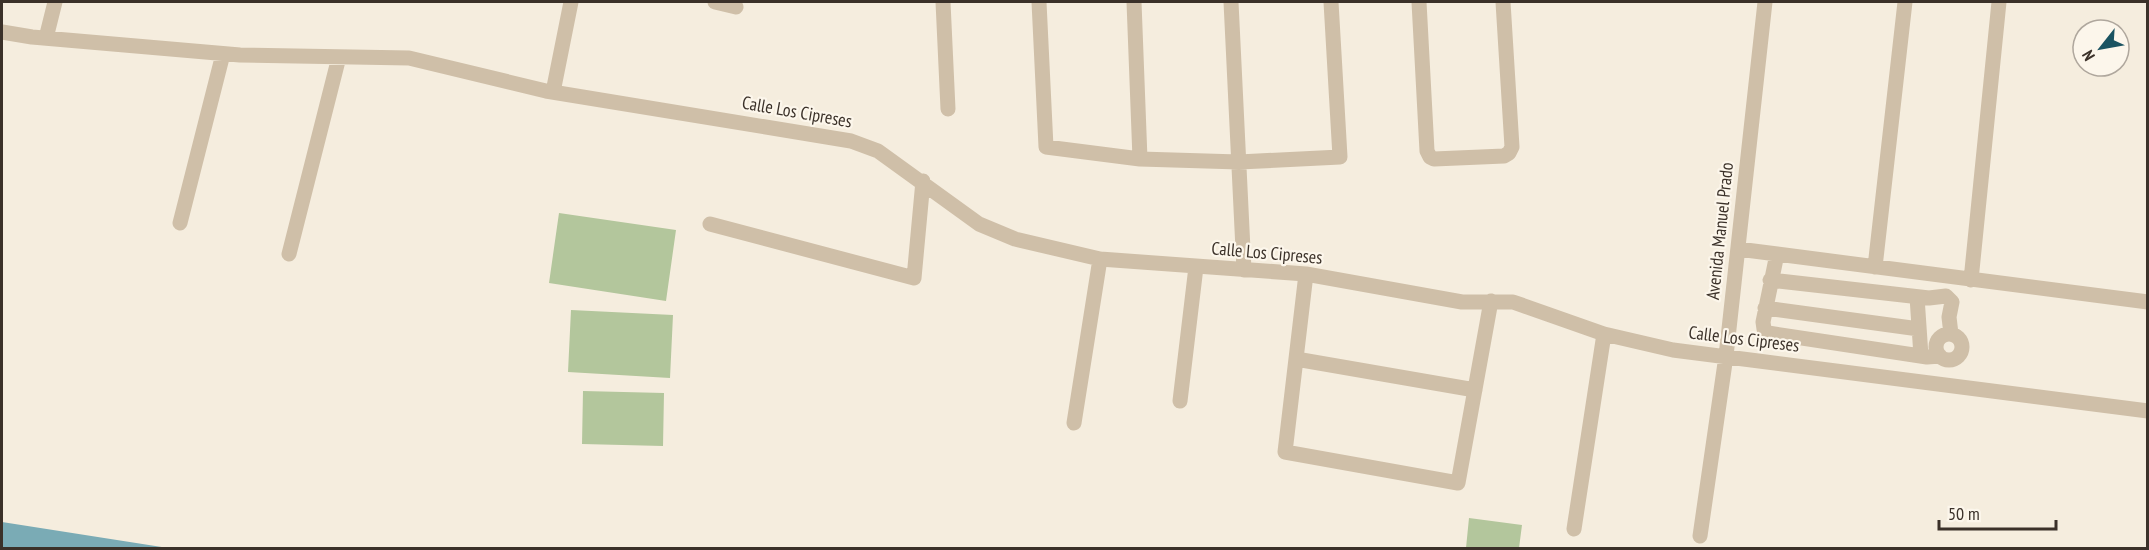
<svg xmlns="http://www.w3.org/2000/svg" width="2149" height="550" font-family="'PT Sans Narrow',sans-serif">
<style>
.green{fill:#b3c69c}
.water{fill:#7aabb5}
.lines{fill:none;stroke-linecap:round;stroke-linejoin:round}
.minor{stroke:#cfbfa8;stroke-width:15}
.labels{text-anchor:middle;stroke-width:4.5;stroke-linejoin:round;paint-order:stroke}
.street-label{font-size:18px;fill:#3b3129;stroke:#fcf6eb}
</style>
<rect width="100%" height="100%" fill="#f5edde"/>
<path class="green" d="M 559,213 L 676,230 L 666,301 L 549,283 Z
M 571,310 L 673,315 L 670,378 L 568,372 Z
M 583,391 L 664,393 L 663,446 L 582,444 Z
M 1469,518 L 1522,525 L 1519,548 L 1466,548 Z"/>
<path class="water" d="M 2,522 L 168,548 L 2,548 Z"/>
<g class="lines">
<path class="minor" d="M 715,2 L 736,7
M 943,2 L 948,109
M 1039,2 L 1046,147 L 1140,159 L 1239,162 L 1340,157 L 1331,2
M 1134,2 L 1140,159
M 1231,2 L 1244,270
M 1419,2 L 1427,151 L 1430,157 L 1434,159 L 1504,156 L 1509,153 L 1512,147 L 1503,2
M 2,32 L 32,37 L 240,55 L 409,58 L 546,91 L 851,141 L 878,151 L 979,224 L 1015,239 L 1100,259 L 1306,274 L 1462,302 L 1513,302 L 1604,334 L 1673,350 L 2148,411
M 46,38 L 55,2
M 553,92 L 571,2
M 180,223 L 223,54
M 710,224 L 914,278 L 923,181
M 1738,249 L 2148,302
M 289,254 L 339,57
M 1777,254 L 1763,322 L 1764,329 L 1768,333 L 1927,357 L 1940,356
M 1875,267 L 1905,2
M 1306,274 L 1285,452 L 1458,483 L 1491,301
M 1770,280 L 1929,298 L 1946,296 L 1952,302 L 1949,317 L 1951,334
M 1971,280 L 1999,2
M 1917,297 L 1921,356
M 1765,308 L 1919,329
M1936 347a13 13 0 1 1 26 0a13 13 0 1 1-26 0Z
M 1296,359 L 1475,390
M 1180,401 L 1196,267
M 1074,423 L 1100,259
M 1574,529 L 1604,334
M 1700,536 L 1726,356 L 1765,2"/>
</g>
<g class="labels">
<g class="street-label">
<text transform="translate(797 112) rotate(10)" y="6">Calle Los Cipreses</text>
<text transform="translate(1720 231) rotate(-84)" y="6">Avenida Manuel Prado</text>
<text transform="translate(1267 253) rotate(5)" y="6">Calle Los Cipreses</text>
<text transform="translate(1744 339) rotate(7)" y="6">Calle Los Cipreses</text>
</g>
</g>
<rect width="2149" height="550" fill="none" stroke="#3b3129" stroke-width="6"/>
<g transform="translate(2101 48) rotate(239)"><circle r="28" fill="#fcf6eb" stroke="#afa79d" stroke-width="1.5"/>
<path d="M0-4.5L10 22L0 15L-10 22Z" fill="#1a5361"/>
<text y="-9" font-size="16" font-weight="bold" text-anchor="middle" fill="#3b3129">N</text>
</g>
<path d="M1939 520v9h117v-9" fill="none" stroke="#3b3129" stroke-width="3"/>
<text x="1948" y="520" font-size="18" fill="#3b3129" stroke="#fcf6eb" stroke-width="4.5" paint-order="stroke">50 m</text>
</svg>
